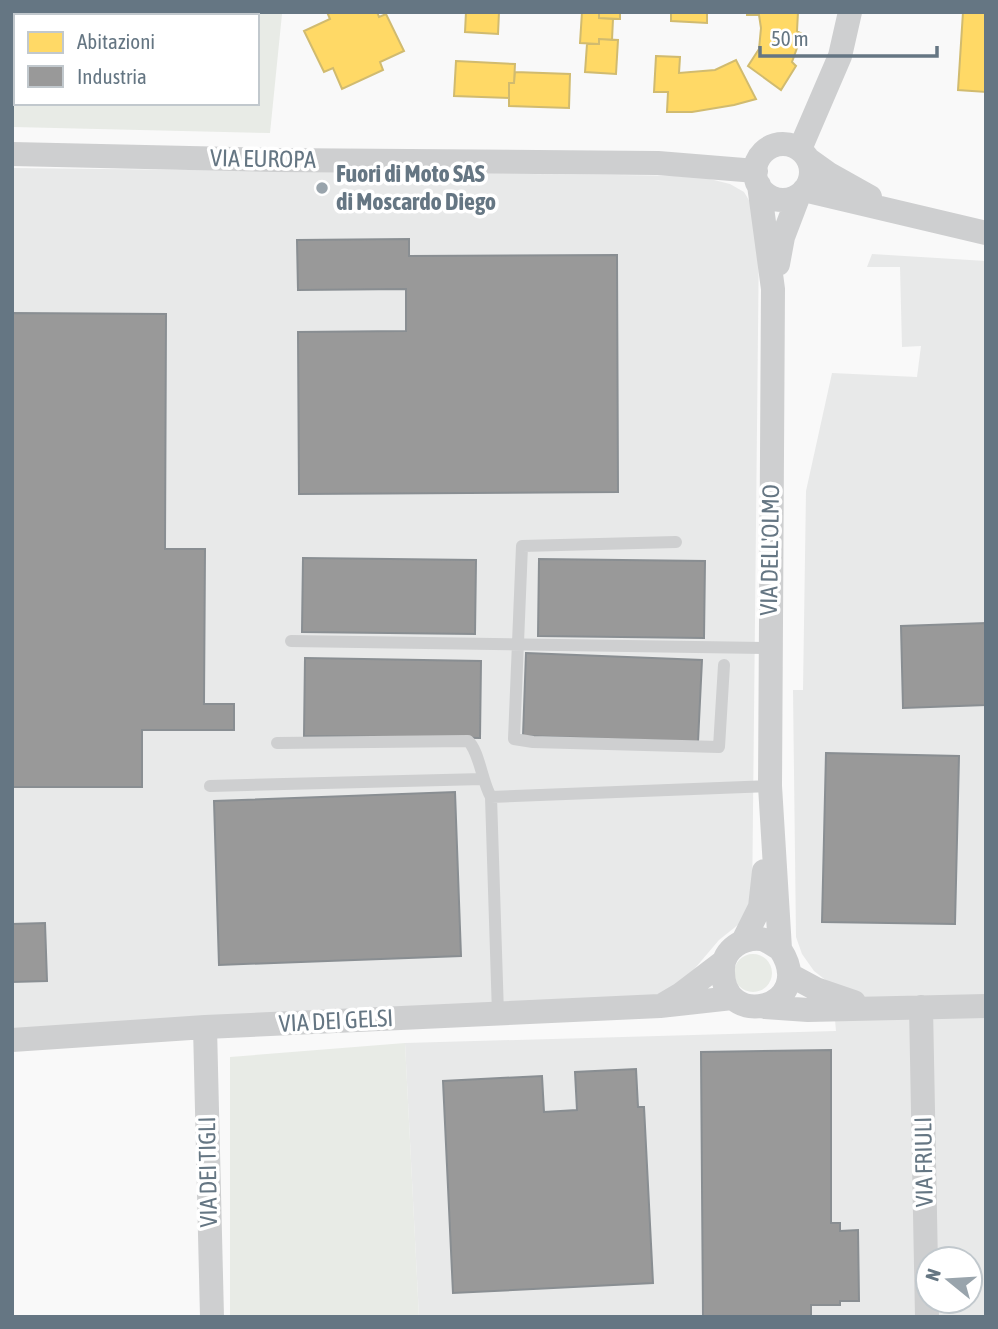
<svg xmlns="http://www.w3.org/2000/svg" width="998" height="1329" font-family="'Asap Condensed',sans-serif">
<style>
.built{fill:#e8e9e9;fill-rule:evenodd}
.green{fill:#e8ebe6;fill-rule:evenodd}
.homes{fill:#ffd966;stroke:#d1bb6f;stroke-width:2}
.industry{fill:#999;stroke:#898e92;stroke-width:2}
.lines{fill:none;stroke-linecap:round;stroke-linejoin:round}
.service{stroke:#cecfd0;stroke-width:12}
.minor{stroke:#cecfd0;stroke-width:24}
.poi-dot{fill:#99a4ac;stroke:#fff;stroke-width:2.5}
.labels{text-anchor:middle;stroke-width:7;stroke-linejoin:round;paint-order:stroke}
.street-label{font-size:24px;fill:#657683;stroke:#fff}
.poi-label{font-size:24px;font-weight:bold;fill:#657683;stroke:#fff;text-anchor:start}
</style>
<rect width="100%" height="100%" fill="#f9f9f9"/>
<path class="built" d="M 12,168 L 698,176 L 730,184 L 744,192 L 750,202 L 759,236 L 752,907 L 744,920 L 719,940 L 685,980 L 673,989 L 648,998 L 12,1029 Z
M 872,254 L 986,261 L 986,1317 L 419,1317 L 405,1043 L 836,1031 L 832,985 L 814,971 L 802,954 L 796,937 L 793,690 L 803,690 L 806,491 L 832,373 L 917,377 L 921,346 L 902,347 L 900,267 L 867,267 ZM 928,1259 L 970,1259 L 970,1301 L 928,1301 Z"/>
<path class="green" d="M 14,12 L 282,14 L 270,133 L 13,127 ZM 16,16 L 257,16 L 257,103 L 16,103 Z
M734 973a19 19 0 1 1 38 0a19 19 0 1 1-38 0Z
M 405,1043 L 419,1317 L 230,1317 L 230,1057 Z"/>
<path class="homes" d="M 327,12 L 377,12 L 379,17 L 386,14 L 404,51 L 380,62 L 383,70 L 342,89 L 333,68 L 324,72 L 304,31 L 330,19 Z
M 466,12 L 499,12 L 498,34 L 465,32 Z
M 582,12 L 599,12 L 599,18 L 613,19 L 612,40 L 599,39 L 599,44 L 580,43 Z
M 599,12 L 620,12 L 620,19 L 599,18 Z
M 671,12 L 707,12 L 707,23 L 671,21 Z
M 747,12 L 798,12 L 797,31 L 802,34 L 792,62 L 796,66 L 781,90 L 748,66 L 759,49 L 761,28 L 759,15 L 747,15 Z
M 963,12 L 986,12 L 986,92 L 958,90 Z
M 599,39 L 618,40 L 616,74 L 585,72 L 587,44 L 599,44 Z
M 656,56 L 680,57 L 679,73 L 715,70 L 736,60 L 756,99 L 734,105 L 692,112 L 667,112 L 668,92 L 654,92 Z
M 456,61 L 515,64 L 514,83 L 509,83 L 509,98 L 454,96 Z
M 515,72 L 570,74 L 569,108 L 509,106 L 509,83 L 514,83 Z"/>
<path class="industry" d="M 409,239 L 409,256 L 617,255 L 618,492 L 299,494 L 298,332 L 406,331 L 406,289 L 298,290 L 297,240 Z
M 12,313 L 166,314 L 165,549 L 205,549 L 204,704 L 234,704 L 234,730 L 142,730 L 142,787 L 12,787 Z
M 303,558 L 476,560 L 475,634 L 302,632 Z
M 539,559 L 705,561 L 704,638 L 538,636 Z
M 986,623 L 986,705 L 903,708 L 901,626 Z
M 526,653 L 702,660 L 698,742 L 523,736 Z
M 305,658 L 481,661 L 480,738 L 304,736 Z
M 826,753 L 959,756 L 955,924 L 822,922 Z
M 455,792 L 461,956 L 219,965 L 214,801 Z
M 45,923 L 47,981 L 12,982 L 12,924 Z
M 831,1050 L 831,1223 L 840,1223 L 840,1231 L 858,1230 L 859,1301 L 840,1301 L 840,1305 L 811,1305 L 811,1317 L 703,1317 L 701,1052 Z
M 636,1069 L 638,1107 L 644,1107 L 653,1283 L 453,1293 L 443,1081 L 542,1076 L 544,1112 L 577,1110 L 575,1072 Z"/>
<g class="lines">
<path class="service" d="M 676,542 L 522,546 L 514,739 L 533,742 L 719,747 L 724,665
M 291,641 L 769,648
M 277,743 L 468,741 C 479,750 482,782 491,797 L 770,786
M 210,786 L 483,779
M 491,797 L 498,1014"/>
<path class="minor" d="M755 172a28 28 0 1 1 56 0a28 28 0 1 1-56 0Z
M 800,149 L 840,56 L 850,12
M 12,154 L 274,160 L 658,163 L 756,171
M 808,159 L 829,174 L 870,197
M 759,185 L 773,289 L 770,786 L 780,949 C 819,1008 720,1033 723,968 C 724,949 743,937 761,939 C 767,940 775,946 780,949
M 804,190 L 986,233
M 778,264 L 783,237 L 799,195
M 743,941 L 760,907 L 764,871
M 790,975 L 816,989 L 854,1002
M 664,1004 L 681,994 L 723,962
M 765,1007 L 808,1010 L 986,1006
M 921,1007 L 927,1317
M 205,1027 L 212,1317
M 12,1040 L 205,1027 L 660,1006 L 732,998"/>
</g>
<circle class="poi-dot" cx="322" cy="188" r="7"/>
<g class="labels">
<g class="street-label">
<text transform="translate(263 159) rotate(1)" y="8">VIA EUROPA</text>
<text transform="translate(770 550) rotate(-89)" y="8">VIA DELL'OLMO</text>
<text transform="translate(336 1021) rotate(-3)" y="8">VIA DEI GELSI</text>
<text transform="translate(924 1162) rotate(-91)" y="8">VIA FRIULI</text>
<text transform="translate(208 1172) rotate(-91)" y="8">VIA DEI TIGLI</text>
</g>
<g class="poi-label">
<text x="336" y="182">Fuori di Moto SAS<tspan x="336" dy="28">di Moscardo Diego</tspan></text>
</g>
</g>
<rect width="998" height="1329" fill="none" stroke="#657683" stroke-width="28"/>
<rect x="14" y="14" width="245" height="91" fill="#ffffff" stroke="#c1c8cd" stroke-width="2"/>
<rect x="28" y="32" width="35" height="21" fill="#ffd966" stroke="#c1c8cd" stroke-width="2"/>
<text x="77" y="49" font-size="21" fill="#657683">Abitazioni</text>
<rect x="28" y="66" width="35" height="21" fill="#999999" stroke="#c1c8cd" stroke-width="2"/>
<text x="77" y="84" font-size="21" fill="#657683">Industria</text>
<g transform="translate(949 1280) rotate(288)"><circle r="33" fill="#ffffff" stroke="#c1c8cd" stroke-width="2"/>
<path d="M0-5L12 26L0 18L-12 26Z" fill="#99a4ac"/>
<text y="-10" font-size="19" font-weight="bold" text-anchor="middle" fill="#657683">N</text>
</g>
<path d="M760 46v10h177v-10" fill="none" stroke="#657683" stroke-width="3.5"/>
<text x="771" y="46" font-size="21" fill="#657683" stroke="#ffffff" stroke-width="5" paint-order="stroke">50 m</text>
</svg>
